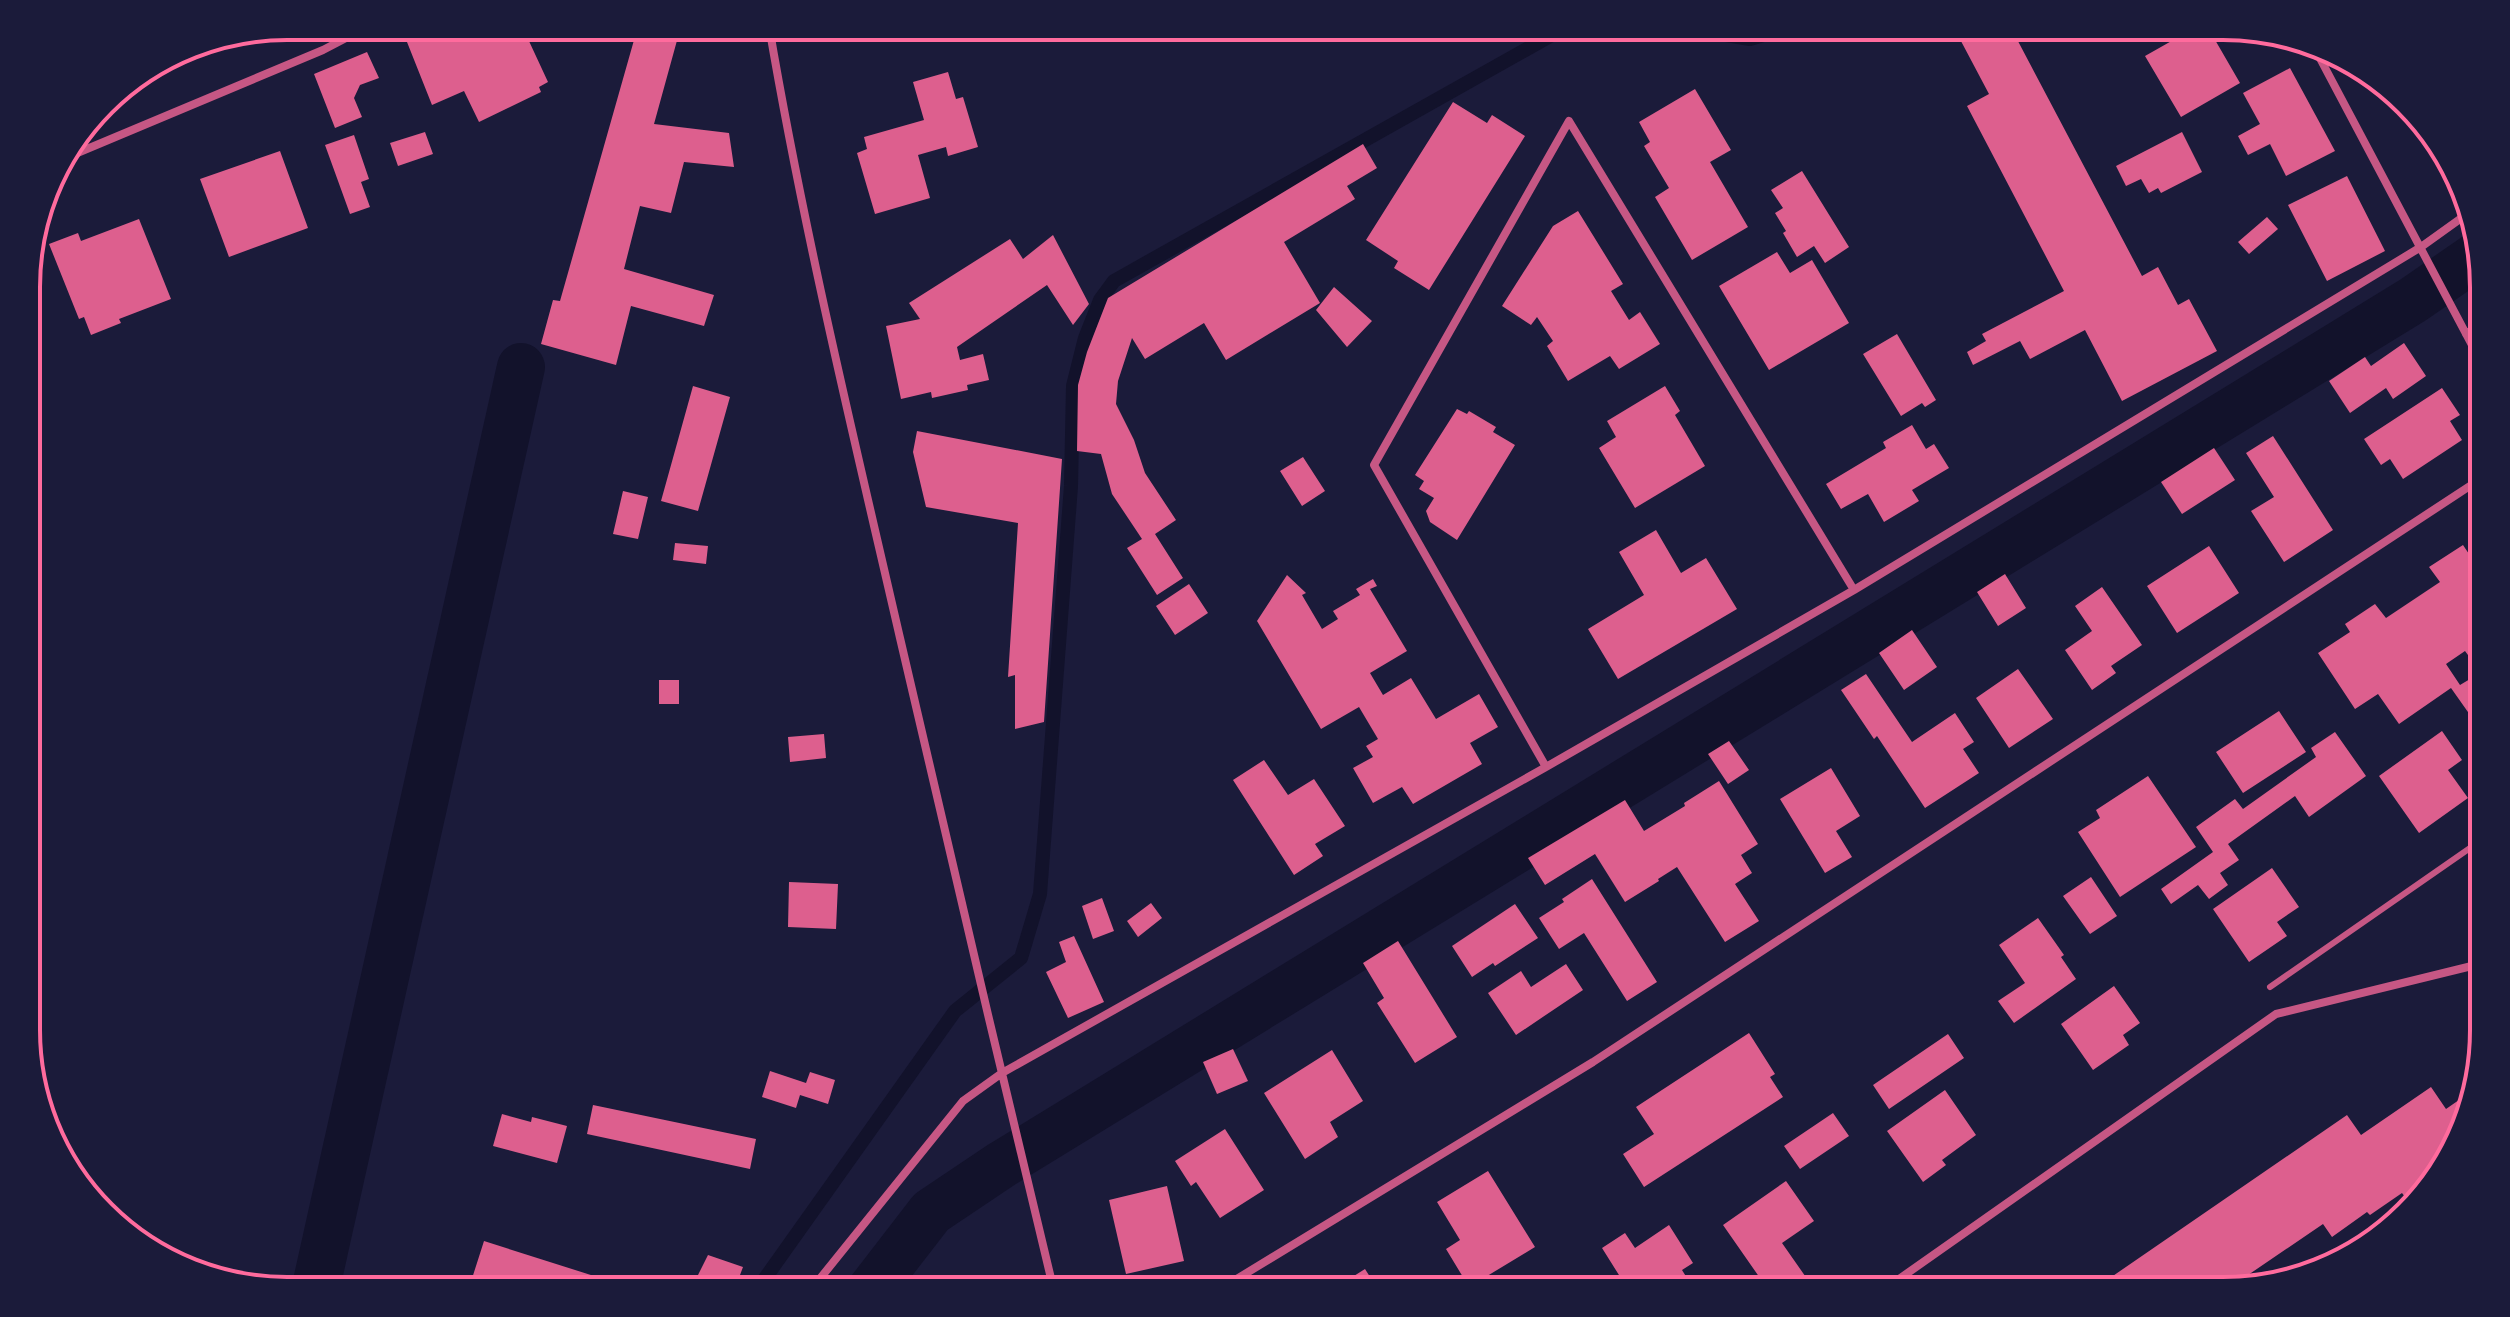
<svg xmlns="http://www.w3.org/2000/svg" width="2510" height="1317" font-family="'PT Sans Narrow',sans-serif">
<style>
.lines{fill:none;stroke-linecap:round;stroke-linejoin:round}
.stream{stroke:#12122b;stroke-width:14}
.canal{stroke:#12122b;stroke-width:48}
.building{fill:#dd5f8e}
.service{stroke:#c65784;stroke-width:6}
.minor{stroke:#c65784;stroke-width:8}
.rim{fill:none;stroke:#ff6b9d;stroke-width:4}
</style>
<rect width="100%" height="100%" fill="#1b1b3a"/>
<g class="lines">
<path class="stream" d="M 1673,26 L 1750,39 L 1794,26
M 756,1291 L 955,1011 L 1021,958 L 1040,894 L 1071,486 L 1073,386 L 1085,338 L 1100,300 L 1114,281 L 1568,26"/>
<path class="canal" d="M 315,1291 L 521,367
M 870,1291 L 931,1212 L 1001,1165 L 2413,300 L 2481,253"/>
</g>
<path class="building" d="M 431,26 L 522,26 L 548,82 L 539,87 L 541,92 L 479,122 L 464,91 L 432,105 L 405,37 Z
M 638,26 L 681,26 L 654,124 L 729,133 L 734,167 L 684,162 L 671,213 L 640,206 L 624,269 L 714,295 L 704,326 L 631,306 L 616,365 L 541,344 L 553,300 L 560,301 Z
M 1953,26 L 2010,26 L 2142,276 L 2158,267 L 2178,305 L 2189,299 L 2217,351 L 2122,401 L 2085,330 L 2030,359 L 2020,341 L 1973,365 L 1967,352 L 1986,341 L 1982,334 L 2064,291 L 1967,106 L 1989,94 Z
M 2198,26 L 2207,26 L 2240,83 L 2181,117 L 2145,56 Z
M 367,52 L 379,78 L 360,85 L 354,98 L 362,117 L 335,128 L 314,74 Z
M 2290,68 L 2335,151 L 2286,176 L 2270,144 L 2248,155 L 2238,136 L 2260,124 L 2243,93 Z
M 948,72 L 956,99 L 963,97 L 978,147 L 948,156 L 946,147 L 918,155 L 930,198 L 875,214 L 857,153 L 867,149 L 864,137 L 924,120 L 913,82 Z
M 1695,89 L 1731,150 L 1710,162 L 1748,227 L 1692,260 L 1655,197 L 1669,188 L 1644,146 L 1650,142 L 1639,122 Z
M 1453,102 L 1487,123 L 1492,115 L 1525,136 L 1429,290 L 1394,268 L 1398,261 L 1366,240 Z
M 425,132 L 433,154 L 398,166 L 390,143 Z
M 2182,132 L 2202,172 L 2161,193 L 2158,188 L 2149,193 L 2141,179 L 2126,186 L 2116,166 Z
M 354,135 L 369,179 L 361,182 L 370,207 L 350,214 L 325,145 Z
M 1363,144 L 1377,168 L 1347,186 L 1355,199 L 1284,242 L 1320,303 L 1226,360 L 1204,323 L 1145,359 L 1132,338 L 1118,381 L 1116,404 L 1134,440 L 1145,473 L 1176,520 L 1155,534 L 1183,578 L 1157,595 L 1127,548 L 1142,539 L 1112,494 L 1101,454 L 1077,451 L 1078,385 L 1087,352 L 1108,298 Z
M 280,151 L 308,228 L 229,257 L 200,179 Z
M 1802,171 L 1849,247 L 1825,263 L 1814,246 L 1797,257 L 1783,233 L 1786,231 L 1775,213 L 1783,208 L 1771,190 Z
M 2347,176 L 2385,251 L 2327,281 L 2288,205 Z
M 1578,211 L 1623,284 L 1611,291 L 1629,320 L 1640,312 L 1660,344 L 1619,369 L 1610,356 L 1568,381 L 1547,346 L 1553,341 L 1537,317 L 1531,325 L 1502,306 L 1553,226 Z
M 2267,217 L 2278,229 L 2249,254 L 2238,242 Z
M 139,219 L 171,299 L 119,319 L 121,323 L 91,335 L 84,317 L 79,319 L 49,244 L 78,233 L 81,241 Z
M 1053,235 L 1089,304 L 1073,325 L 1047,285 L 957,347 L 960,360 L 983,354 L 989,380 L 967,385 L 968,390 L 932,398 L 931,392 L 901,399 L 886,326 L 920,319 L 909,303 L 1010,239 L 1023,259 Z
M 1777,252 L 1790,273 L 1812,260 L 1849,323 L 1769,370 L 1719,286 Z
M 1334,287 L 1372,321 L 1347,347 L 1316,310 Z
M 1897,334 L 1936,400 L 1925,407 L 1922,403 L 1901,416 L 1863,354 Z
M 2404,343 L 2426,376 L 2393,399 L 2386,388 L 2350,413 L 2329,381 L 2365,357 L 2371,366 Z
M 693,386 L 730,397 L 698,511 L 661,501 Z
M 1665,386 L 1680,411 L 1675,415 L 1705,466 L 1635,508 L 1599,448 L 1616,437 L 1607,421 Z
M 2442,388 L 2460,415 L 2450,421 L 2462,440 L 2403,479 L 2390,459 L 2381,465 L 2364,439 Z
M 1457,409 L 1467,414 L 1469,411 L 1496,427 L 1493,432 L 1515,445 L 1457,540 L 1430,522 L 1426,511 L 1434,498 L 1419,489 L 1424,481 L 1415,475 Z
M 1912,425 L 1926,449 L 1934,444 L 1949,468 L 1912,490 L 1919,501 L 1884,522 L 1868,494 L 1841,509 L 1826,484 L 1886,448 L 1883,442 Z
M 917,431 L 1062,459 L 1044,722 L 1015,729 L 1015,675 L 1008,677 L 1018,523 L 926,507 L 913,452 Z
M 2273,436 L 2333,530 L 2284,562 L 2251,511 L 2274,497 L 2246,453 Z
M 2214,448 L 2235,480 L 2182,514 L 2161,482 Z
M 1303,457 L 1325,491 L 1302,506 L 1280,471 Z
M 623,491 L 648,497 L 638,539 L 613,534 Z
M 1656,530 L 1681,573 L 1706,558 L 1737,609 L 1618,679 L 1588,629 L 1644,595 L 1619,552 Z
M 675,543 L 708,546 L 706,564 L 673,560 Z
M 2463,545 L 2469,554 L 2483,545 L 2483,667 L 2479,670 L 2465,651 L 2446,664 L 2460,685 L 2470,679 L 2483,699 L 2483,716 L 2475,722 L 2451,688 L 2399,724 L 2378,694 L 2355,709 L 2318,653 L 2350,632 L 2345,624 L 2375,604 L 2386,618 L 2440,582 L 2429,567 Z
M 2209,546 L 2239,593 L 2177,633 L 2147,586 Z
M 2005,574 L 2026,608 L 1998,626 L 1977,592 Z
M 1287,575 L 1306,593 L 1302,595 L 1322,629 L 1338,619 L 1333,611 L 1360,595 L 1356,589 L 1373,579 L 1377,586 L 1370,589 L 1407,651 L 1370,673 L 1383,695 L 1411,678 L 1436,719 L 1479,694 L 1498,727 L 1470,743 L 1482,764 L 1413,804 L 1402,787 L 1373,803 L 1353,768 L 1373,757 L 1366,746 L 1378,739 L 1359,707 L 1321,729 L 1257,621 Z
M 1189,584 L 1208,613 L 1175,635 L 1156,606 Z
M 2102,587 L 2142,645 L 2111,666 L 2116,673 L 2092,690 L 2065,650 L 2092,631 L 2075,606 Z
M 1912,630 L 1937,667 L 1904,690 L 1879,653 Z
M 2018,669 L 2053,719 L 2009,748 L 1976,698 Z
M 1866,674 L 1912,742 L 1955,713 L 1974,742 L 1963,749 L 1979,773 L 1925,808 L 1877,736 L 1874,739 L 1841,690 Z
M 659,680 L 679,680 L 679,704 L 659,704 Z
M 2279,711 L 2306,752 L 2243,793 L 2216,752 Z
M 2442,731 L 2462,760 L 2448,770 L 2468,798 L 2419,833 L 2379,776 Z
M 2335,732 L 2366,776 L 2309,817 L 2295,796 L 2228,844 L 2239,860 L 2220,873 L 2228,885 L 2209,899 L 2198,885 L 2171,904 L 2161,889 L 2213,852 L 2196,827 L 2235,799 L 2243,809 L 2316,757 L 2311,748 Z
M 824,734 L 826,758 L 790,762 L 788,737 Z
M 1729,741 L 1749,770 L 1728,784 L 1708,754 Z
M 1264,760 L 1288,795 L 1314,779 L 1345,826 L 1315,844 L 1323,856 L 1294,875 L 1233,780 Z
M 1831,768 L 1860,816 L 1836,831 L 1852,857 L 1825,873 L 1780,799 Z
M 2148,776 L 2196,847 L 2120,897 L 2078,832 L 2100,818 L 2096,810 Z
M 1719,781 L 1758,844 L 1741,855 L 1752,873 L 1735,884 L 1759,921 L 1725,942 L 1677,867 L 1658,879 L 1659,881 L 1625,902 L 1595,854 L 1545,885 L 1528,858 L 1625,800 L 1644,831 L 1685,806 L 1684,803 Z
M 2272,868 L 2299,907 L 2277,922 L 2287,936 L 2249,962 L 2213,909 Z
M 2091,877 L 2117,916 L 2090,934 L 2063,896 Z
M 1592,879 L 1657,982 L 1627,1001 L 1584,933 L 1559,949 L 1539,918 L 1564,902 L 1562,899 Z
M 789,882 L 838,884 L 836,929 L 788,927 Z
M 1102,898 L 1114,931 L 1093,939 L 1082,906 Z
M 1151,903 L 1162,918 L 1138,937 L 1127,921 Z
M 1515,904 L 1538,938 L 1495,966 L 1493,963 L 1472,977 L 1452,946 Z
M 2038,918 L 2064,955 L 2061,957 L 2076,979 L 2014,1023 L 1998,1001 L 2025,983 L 1999,945 Z
M 1074,936 L 1104,1002 L 1068,1018 L 1046,972 L 1066,962 L 1059,942 Z
M 1398,941 L 1457,1037 L 1415,1063 L 1377,1003 L 1384,998 L 1363,963 Z
M 1566,964 L 1583,990 L 1516,1035 L 1488,993 L 1521,971 L 1531,987 Z
M 2114,986 L 2140,1023 L 2123,1035 L 2129,1045 L 2093,1070 L 2061,1024 Z
M 1749,1033 L 1775,1074 L 1770,1077 L 1783,1097 L 1644,1187 L 1623,1154 L 1654,1134 L 1636,1107 Z
M 1948,1034 L 1964,1058 L 1889,1109 L 1873,1085 Z
M 1233,1049 L 1248,1081 L 1217,1094 L 1203,1062 Z
M 1332,1050 L 1363,1101 L 1330,1122 L 1338,1137 L 1305,1159 L 1264,1093 Z
M 770,1071 L 806,1083 L 810,1072 L 835,1080 L 828,1104 L 800,1095 L 796,1108 L 762,1097 Z
M 2431,1087 L 2446,1109 L 2469,1093 L 2457,1146 L 2408,1201 L 2402,1193 L 2370,1215 L 2367,1212 L 2332,1237 L 2323,1224 L 2226,1290 L 2091,1291 L 2347,1115 L 2361,1135 Z
M 1945,1090 L 1976,1135 L 1942,1160 L 1946,1165 L 1923,1182 L 1887,1131 Z
M 593,1105 L 756,1139 L 750,1169 L 587,1134 Z
M 1833,1113 L 1849,1136 L 1800,1169 L 1784,1146 Z
M 502,1114 L 531,1122 L 532,1117 L 567,1126 L 557,1163 L 493,1146 Z
M 1225,1129 L 1264,1190 L 1220,1218 L 1196,1182 L 1191,1186 L 1175,1161 Z
M 1488,1171 L 1535,1247 L 1469,1287 L 1446,1249 L 1460,1240 L 1437,1202 Z
M 1786,1181 L 1814,1221 L 1782,1243 L 1810,1283 L 1799,1291 L 1769,1291 L 1723,1225 Z
M 1167,1186 L 1184,1261 L 1126,1274 L 1109,1200 Z
M 1669,1225 L 1693,1263 L 1682,1270 L 1695,1291 L 1629,1291 L 1602,1248 L 1625,1233 L 1635,1248 Z
M 484,1241 L 638,1290 L 638,1291 L 468,1291 Z
M 708,1255 L 743,1267 L 734,1291 L 690,1291 Z
M 1365,1269 L 1379,1291 L 1330,1291 Z"/>
<g class="lines">
<path class="service" d="M 2270,987 L 2483,839"/>
<path class="minor" d="M 769,26 C 804,232 853,434 900,638 C 951,855 1001,1074 1054,1291
M 2314,47 L 2482,364
M 63,159 L 323,50 L 369,26
M 2466,334 L 2482,323
M 1546,767 L 1374,465 L 1569,121 L 1854,590
M 810,1291 L 963,1101 L 1002,1073 L 1546,767 L 1854,590 L 2421,247 L 2467,214
M 1217,1291 L 1593,1062 L 2482,478
M 1882,1291 L 2276,1014 L 2484,963"/>
</g>
<path d="M0 0H2510V1317H0ZM287 40H2223A247 247 0 0 1 2470 287V1030A247 247 0 0 1 2223 1277H287A247 247 0 0 1 40 1030V287A247 247 0 0 1 287 40Z" fill="#1b1b3a" fill-rule="evenodd"/>
<path class="rim" d="M287 40H2223A247 247 0 0 1 2470 287V1030A247 247 0 0 1 2223 1277H287A247 247 0 0 1 40 1030V287A247 247 0 0 1 287 40Z"/>
</svg>
